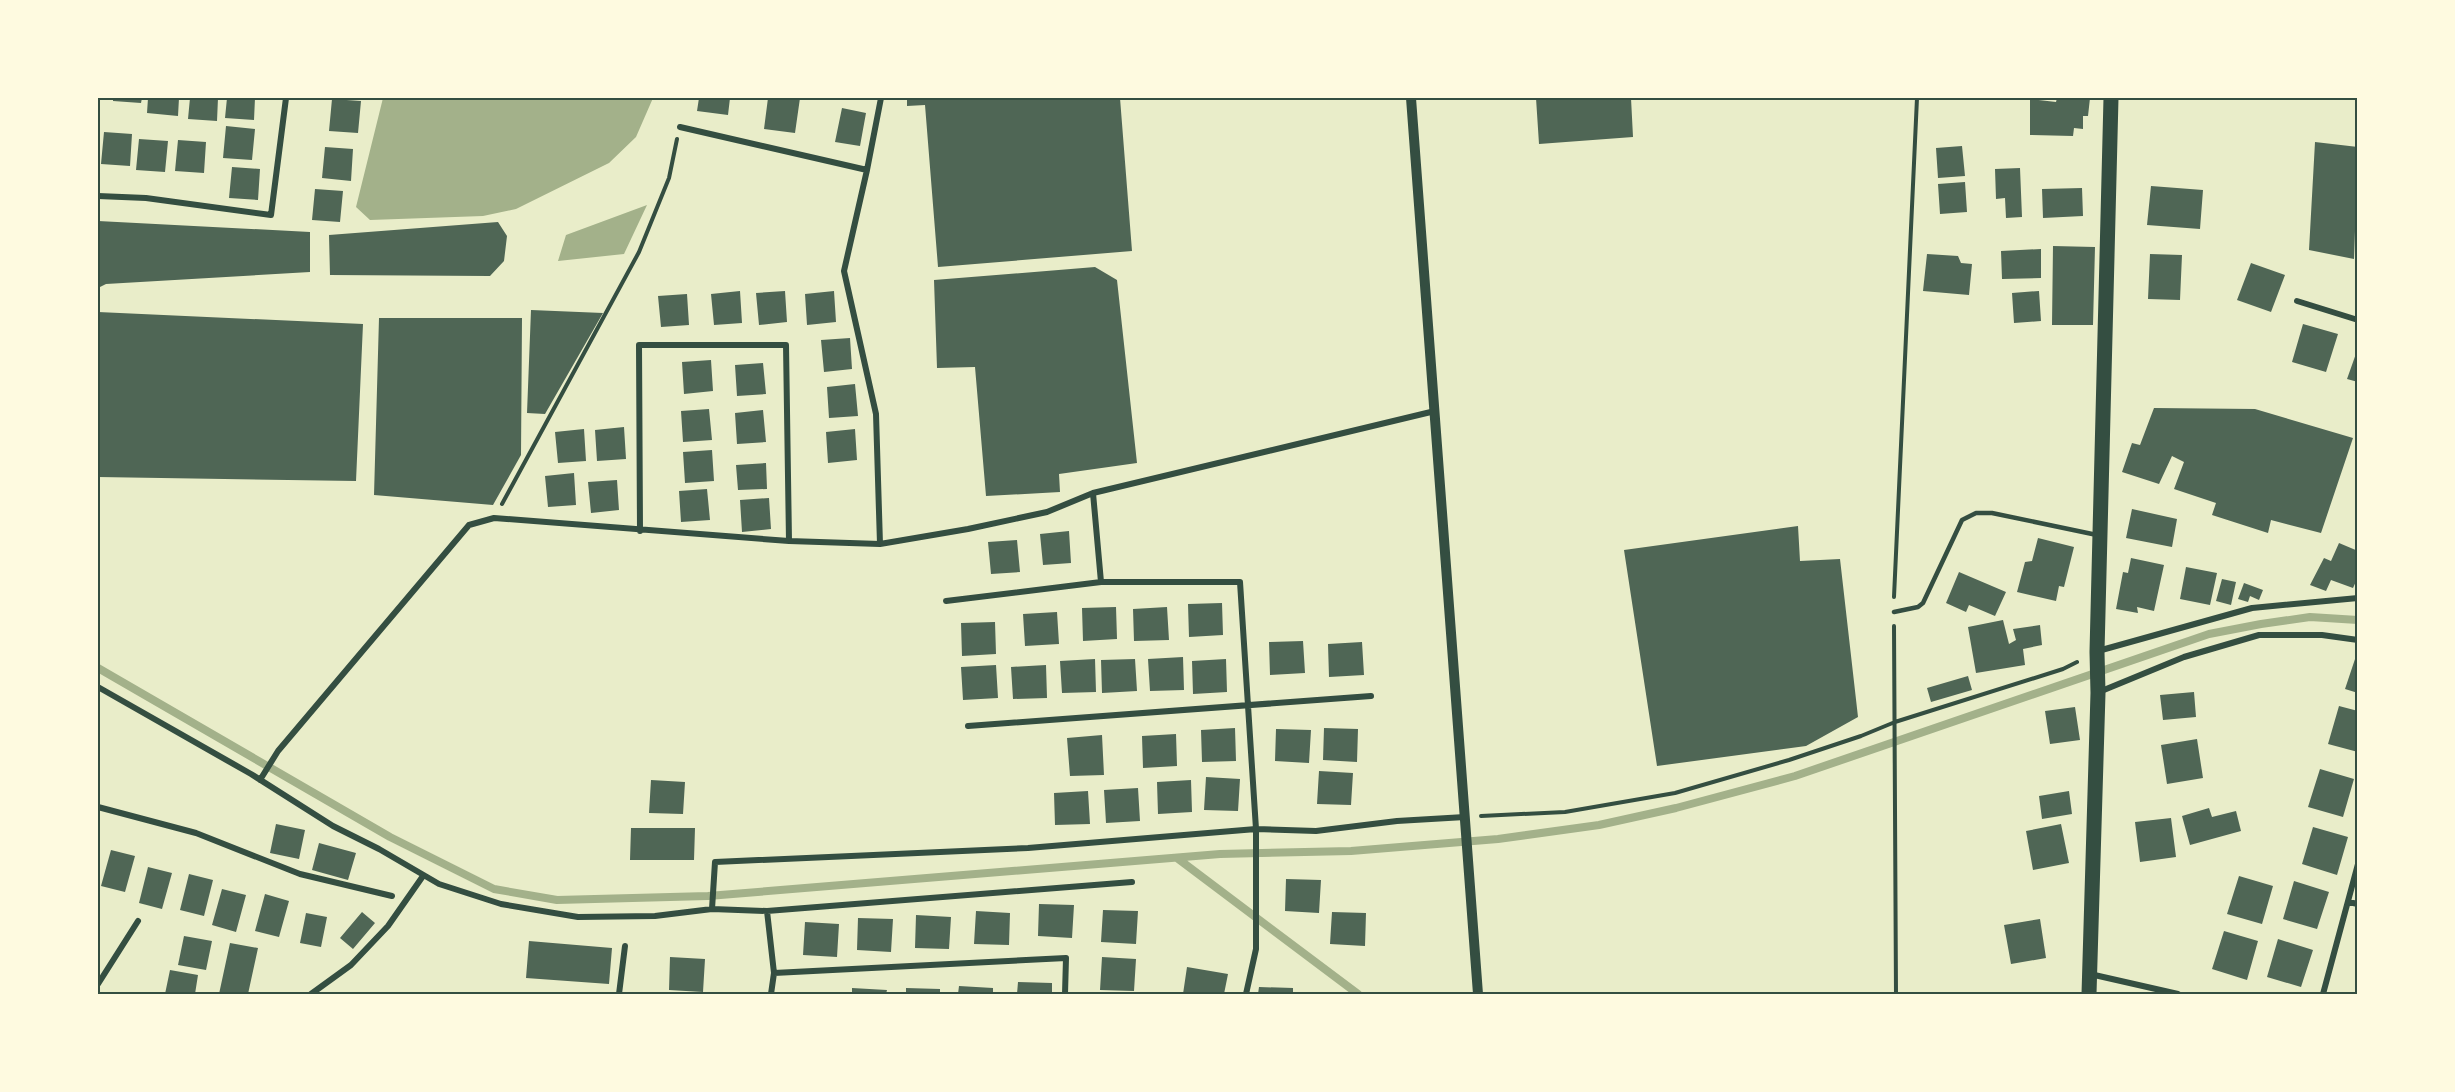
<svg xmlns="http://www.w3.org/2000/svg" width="2455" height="1092" font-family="'Work Sans',sans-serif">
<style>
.water{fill:#a3b18a}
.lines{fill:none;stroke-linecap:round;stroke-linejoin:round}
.stream{stroke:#a3b18a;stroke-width:8}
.building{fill:#4f6655}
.path{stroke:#344e41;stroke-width:4}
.service{stroke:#344e41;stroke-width:4.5}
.minor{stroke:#344e41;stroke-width:6}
.tertiary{stroke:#344e41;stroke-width:10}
.primary{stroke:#344e41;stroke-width:15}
.neatline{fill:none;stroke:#344e41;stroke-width:2}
</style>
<rect width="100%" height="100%" fill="#e9edc9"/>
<path class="water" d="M 383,98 L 653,98 L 636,137 L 609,163 L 516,209 L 483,216 L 370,220 L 356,207 Z
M 647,205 L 624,254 L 558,261 L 566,235 Z"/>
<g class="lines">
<path class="stream" d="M 98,668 L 390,837 L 494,889 L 557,900 L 708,896 L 1220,854 L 1351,851 L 1498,839 L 1599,825 L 1676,808 L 1795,776 L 2209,634 L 2261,624 L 2310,617 L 2358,620
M 1177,858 L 1358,994"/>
</g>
<path class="building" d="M 113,98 L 142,98 L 141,103 L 113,101 Z
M 148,98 L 179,98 L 178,116 L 147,113 Z
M 190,98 L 218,98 L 217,121 L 188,119 Z
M 227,98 L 255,98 L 254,120 L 225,118 Z
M 699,98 L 730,98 L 728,115 L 697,111 Z
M 768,98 L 800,98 L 795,133 L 764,129 Z
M 907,98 L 1120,98 L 1132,251 L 938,267 L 925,105 L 907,106 Z
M 1536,98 L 1631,98 L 1633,137 L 1539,144 Z
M 2057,98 L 2090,98 L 2088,116 L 2083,116 L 2083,129 L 2074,128 L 2073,136 L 2030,135 L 2030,99 L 2056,102 Z
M 332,99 L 361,101 L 358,133 L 329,131 Z
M 842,108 L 866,113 L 860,146 L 835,142 Z
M 226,126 L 255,129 L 252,160 L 223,158 Z
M 104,132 L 132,134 L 130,166 L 101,164 Z
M 139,139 L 168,141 L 165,172 L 136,170 Z
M 178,140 L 206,142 L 204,173 L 175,171 Z
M 2315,142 L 2358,147 L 2358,230 L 2355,231 L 2354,259 L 2309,250 Z
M 1962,146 L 1965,176 L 1938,178 L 1936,148 Z
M 325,147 L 353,149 L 351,181 L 322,178 Z
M 232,167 L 260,169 L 258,200 L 229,198 Z
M 2020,168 L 2022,217 L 2006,218 L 2005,198 L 1996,199 L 1995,169 Z
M 1965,182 L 1967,212 L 1940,214 L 1938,184 Z
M 2151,186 L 2203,190 L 2200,229 L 2147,225 Z
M 2082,188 L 2083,216 L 2043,218 L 2042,189 Z
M 315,189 L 343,191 L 340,222 L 312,220 Z
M 98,221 L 310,232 L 310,272 L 106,284 L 98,288 Z
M 498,222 L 507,236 L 504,261 L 490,276 L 330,275 L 329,235 Z
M 2053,246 L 2095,247 L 2093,325 L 2052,325 Z
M 2041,249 L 2041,278 L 2002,279 L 2001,251 Z
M 1927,254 L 1958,256 L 1961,263 L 1972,264 L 1969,295 L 1923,291 Z
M 2150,254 L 2182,255 L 2180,300 L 2148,299 Z
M 2251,263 L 2285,275 L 2271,312 L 2237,300 Z
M 1095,267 L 1117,280 L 1137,463 L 1059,474 L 1060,492 L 986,496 L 975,367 L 937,368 L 934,280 Z
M 740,291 L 742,323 L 714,325 L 711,294 Z
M 785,291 L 787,322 L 759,325 L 756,293 Z
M 834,291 L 836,322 L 807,325 L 805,294 Z
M 2039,291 L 2041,321 L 2014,323 L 2012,293 Z
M 687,294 L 689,325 L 661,327 L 658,296 Z
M 531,310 L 603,313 L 545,414 L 527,413 Z
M 98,312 L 363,324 L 356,481 L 98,477 Z
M 379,318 L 522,318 L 521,455 L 493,505 L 374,495 Z
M 2303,324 L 2338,334 L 2326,372 L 2292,362 Z
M 850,338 L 852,369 L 824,372 L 821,340 Z
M 2358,348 L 2358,382 L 2347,379 Z
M 711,360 L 713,391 L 684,394 L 682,362 Z
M 763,363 L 766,394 L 737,396 L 735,365 Z
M 855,384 L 858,416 L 829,418 L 827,387 Z
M 2154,408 L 2255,409 L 2353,438 L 2321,533 L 2271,520 L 2268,533 L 2212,515 L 2216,503 L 2174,489 L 2184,462 L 2172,456 L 2159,484 L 2122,472 L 2132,443 L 2140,445 Z
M 709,409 L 712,440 L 683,442 L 681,411 Z
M 763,410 L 766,442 L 737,444 L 735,413 Z
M 624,427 L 626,459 L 597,461 L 595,430 Z
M 584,429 L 586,461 L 558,463 L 555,432 Z
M 855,429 L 857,460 L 828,463 L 826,432 Z
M 712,450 L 714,481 L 685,483 L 683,452 Z
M 766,463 L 767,489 L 738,490 L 736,465 Z
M 574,473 L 576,505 L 548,507 L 545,476 Z
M 617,480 L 619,510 L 591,513 L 588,482 Z
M 707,489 L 710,520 L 681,522 L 679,491 Z
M 769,498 L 771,529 L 742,532 L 740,500 Z
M 2132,509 L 2177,519 L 2172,547 L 2126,538 Z
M 1798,526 L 1800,561 L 1840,559 L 1858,717 L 1806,746 L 1657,766 L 1624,550 Z
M 1069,531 L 1071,563 L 1043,565 L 1040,534 Z
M 2038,538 L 2074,547 L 2064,587 L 2059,586 L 2056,601 L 2017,592 L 2025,562 L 2032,561 Z
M 1017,540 L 1020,572 L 991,574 L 988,542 Z
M 2339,543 L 2358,551 L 2358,577 L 2353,588 L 2331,580 L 2326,591 L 2310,585 L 2324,558 L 2331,561 Z
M 2131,558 L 2164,565 L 2154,611 L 2137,607 L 2138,613 L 2116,609 L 2123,572 L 2128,573 Z
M 2186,567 L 2217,573 L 2210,605 L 2180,599 Z
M 1959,572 L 2006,592 L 1995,616 L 1969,605 L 1966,612 L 1946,603 Z
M 2222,579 L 2236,582 L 2231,605 L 2216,601 Z
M 2244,583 L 2263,590 L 2259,600 L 2250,596 L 2248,602 L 2238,599 Z
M 1222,603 L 1223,635 L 1189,637 L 1188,604 Z
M 1116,607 L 1117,639 L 1083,641 L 1082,608 Z
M 1167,607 L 1169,640 L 1134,641 L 1133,609 Z
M 1057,612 L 1059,644 L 1025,646 L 1023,614 Z
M 2003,620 L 2009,644 L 2016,640 L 2013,629 L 2040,625 L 2042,645 L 2023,649 L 2025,665 L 1976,673 L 1968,627 Z
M 995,622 L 996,654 L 962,656 L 961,623 Z
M 1303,641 L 1305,673 L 1270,675 L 1269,642 Z
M 1362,642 L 1364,675 L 1329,677 L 1328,644 Z
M 2358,650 L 2358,693 L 2345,689 Z
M 1183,657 L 1184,690 L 1150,691 L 1148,659 Z
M 1095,659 L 1096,692 L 1062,693 L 1060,661 Z
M 1135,659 L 1137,691 L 1102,693 L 1101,660 Z
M 1226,659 L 1227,692 L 1193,694 L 1192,661 Z
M 996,665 L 998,698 L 963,700 L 961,667 Z
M 1046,665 L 1047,698 L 1013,699 L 1011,667 Z
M 1968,676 L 1972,690 L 1931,702 L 1927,688 Z
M 2194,692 L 2196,717 L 2163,720 L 2160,695 Z
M 2339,706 L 2358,711 L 2358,752 L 2328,744 Z
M 2075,707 L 2080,740 L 2050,744 L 2045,711 Z
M 1235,728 L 1236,761 L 1202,762 L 1201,730 Z
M 1324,728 L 1358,729 L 1357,762 L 1323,760 Z
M 1276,729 L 1311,730 L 1309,763 L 1275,761 Z
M 1176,734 L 1177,766 L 1143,768 L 1142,736 Z
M 1102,735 L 1104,775 L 1070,776 L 1067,738 Z
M 2197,739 L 2203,778 L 2167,784 L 2161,745 Z
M 2320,769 L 2354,779 L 2343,817 L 2308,807 Z
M 1319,771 L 1353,773 L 1351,805 L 1317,804 Z
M 1206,777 L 1240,779 L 1238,811 L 1204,810 Z
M 651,780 L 685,782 L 683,814 L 649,813 Z
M 1191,780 L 1192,812 L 1158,814 L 1157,782 Z
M 1138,788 L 1140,821 L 1106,823 L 1104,790 Z
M 1088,791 L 1090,824 L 1055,825 L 1054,793 Z
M 2069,791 L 2072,814 L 2042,819 L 2039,796 Z
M 2209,808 L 2212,817 L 2236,811 L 2241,831 L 2190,845 L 2182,816 Z
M 2171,818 L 2176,857 L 2140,862 L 2135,822 Z
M 276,824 L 305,830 L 299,859 L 270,853 Z
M 2061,824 L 2069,863 L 2033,870 L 2026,831 Z
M 2313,827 L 2348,837 L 2337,875 L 2302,864 Z
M 631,828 L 695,828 L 694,860 L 630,860 Z
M 319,843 L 356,853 L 348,880 L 312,870 Z
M 111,850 L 135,856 L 125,892 L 101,886 Z
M 148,867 L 172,873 L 162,909 L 139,903 Z
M 189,874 L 213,880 L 204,916 L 180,910 Z
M 2239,876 L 2273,886 L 2262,924 L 2227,914 Z
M 1286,879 L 1321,880 L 1319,913 L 1285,911 Z
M 2294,881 L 2329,892 L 2317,929 L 2283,919 Z
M 222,889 L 246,895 L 236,932 L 212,925 Z
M 265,894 L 289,901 L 279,937 L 255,931 Z
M 1039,904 L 1074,905 L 1072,938 L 1038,936 Z
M 1103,910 L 1138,911 L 1136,944 L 1101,942 Z
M 976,911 L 1010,913 L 1009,945 L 974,944 Z
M 362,912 L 375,923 L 353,949 L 340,938 Z
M 1332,912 L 1366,913 L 1365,946 L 1330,944 Z
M 306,913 L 327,917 L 321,947 L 300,943 Z
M 916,915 L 951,917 L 949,949 L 915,948 Z
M 858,918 L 893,919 L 891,952 L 857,950 Z
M 2040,919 L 2046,958 L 2011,964 L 2004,925 Z
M 805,922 L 839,924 L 837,957 L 803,955 Z
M 2224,931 L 2258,941 L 2247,980 L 2212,969 Z
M 184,936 L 212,941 L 206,970 L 178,965 Z
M 2278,939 L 2313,950 L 2301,987 L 2267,977 Z
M 529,941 L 612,948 L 609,984 L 526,978 Z
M 230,943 L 258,948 L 248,994 L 219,994 Z
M 670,957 L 705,959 L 703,992 L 669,990 Z
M 1102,957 L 1136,959 L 1134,991 L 1100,990 Z
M 1187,967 L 1228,974 L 1224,994 L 1183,994 Z
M 170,970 L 198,975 L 195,994 L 165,994 Z
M 1018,982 L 1052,983 L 1052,994 L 1017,994 Z
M 959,986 L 993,988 L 993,994 L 958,994 Z
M 1259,987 L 1293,988 L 1293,994 L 1258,994 Z
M 852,988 L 887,990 L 886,994 L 852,994 Z
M 906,988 L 940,989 L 940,994 L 906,994 Z"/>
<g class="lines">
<path class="path" d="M 502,504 L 639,252 L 669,178 L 677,139
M 1894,597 L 1917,98
M 1894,626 L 1896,994
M 1481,816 L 1565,812 L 1675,793 L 1789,760 L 1861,736 L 1895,722 L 2063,669 L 2077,662"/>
<path class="service" d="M 1894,612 L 1918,607 L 1923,603 L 1962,520 L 1976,513 L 1992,513 L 2097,535"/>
<path class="minor" d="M 680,127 L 867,170 L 844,271 L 876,414 L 880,544
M 867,170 L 881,98
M 98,196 L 146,198 L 271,215 L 286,98
M 2297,301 L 2358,320
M 1093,493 L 1435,411
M 640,531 L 639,345 L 786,345 L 789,541
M 946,601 L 1101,582 L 1240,582 L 1256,829 L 1256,949 L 1246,994
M 2098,651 L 2252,608 L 2358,598
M 98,687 L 251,774 L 333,826 L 379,849 L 439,884 L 501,904 L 578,917 L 655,916 L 712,909
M 2099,692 L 2184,657 L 2259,635 L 2322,635 L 2358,640
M 968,726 L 1371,696
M 260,780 L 278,751 L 469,525 L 494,518 L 789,541 L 880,544 L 968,529 L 1047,512 L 1093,493 L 1101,582
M 98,807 L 196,833 L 300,874 L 392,896
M 2348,902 L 2358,904
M 767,911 L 712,909 L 715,862 L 1028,848 L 1256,829 L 1316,831 L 1397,821 L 1465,817
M 774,973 L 1066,958 L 1065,994
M 2090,974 L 2178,994
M 98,984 L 138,921
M 311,994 L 351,965 L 388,926 L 423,876
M 619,994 L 625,946
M 771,994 L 774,973 L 767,911 L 1132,882
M 2323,994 L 2358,864"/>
<path class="tertiary" d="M 1411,98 L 1478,994"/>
<path class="primary" d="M 2089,994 L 2098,693 L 2097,652 L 2111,98"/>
</g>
<rect width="2455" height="1092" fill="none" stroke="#fefae0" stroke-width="198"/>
<rect x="99" y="99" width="2257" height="894" class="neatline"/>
</svg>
